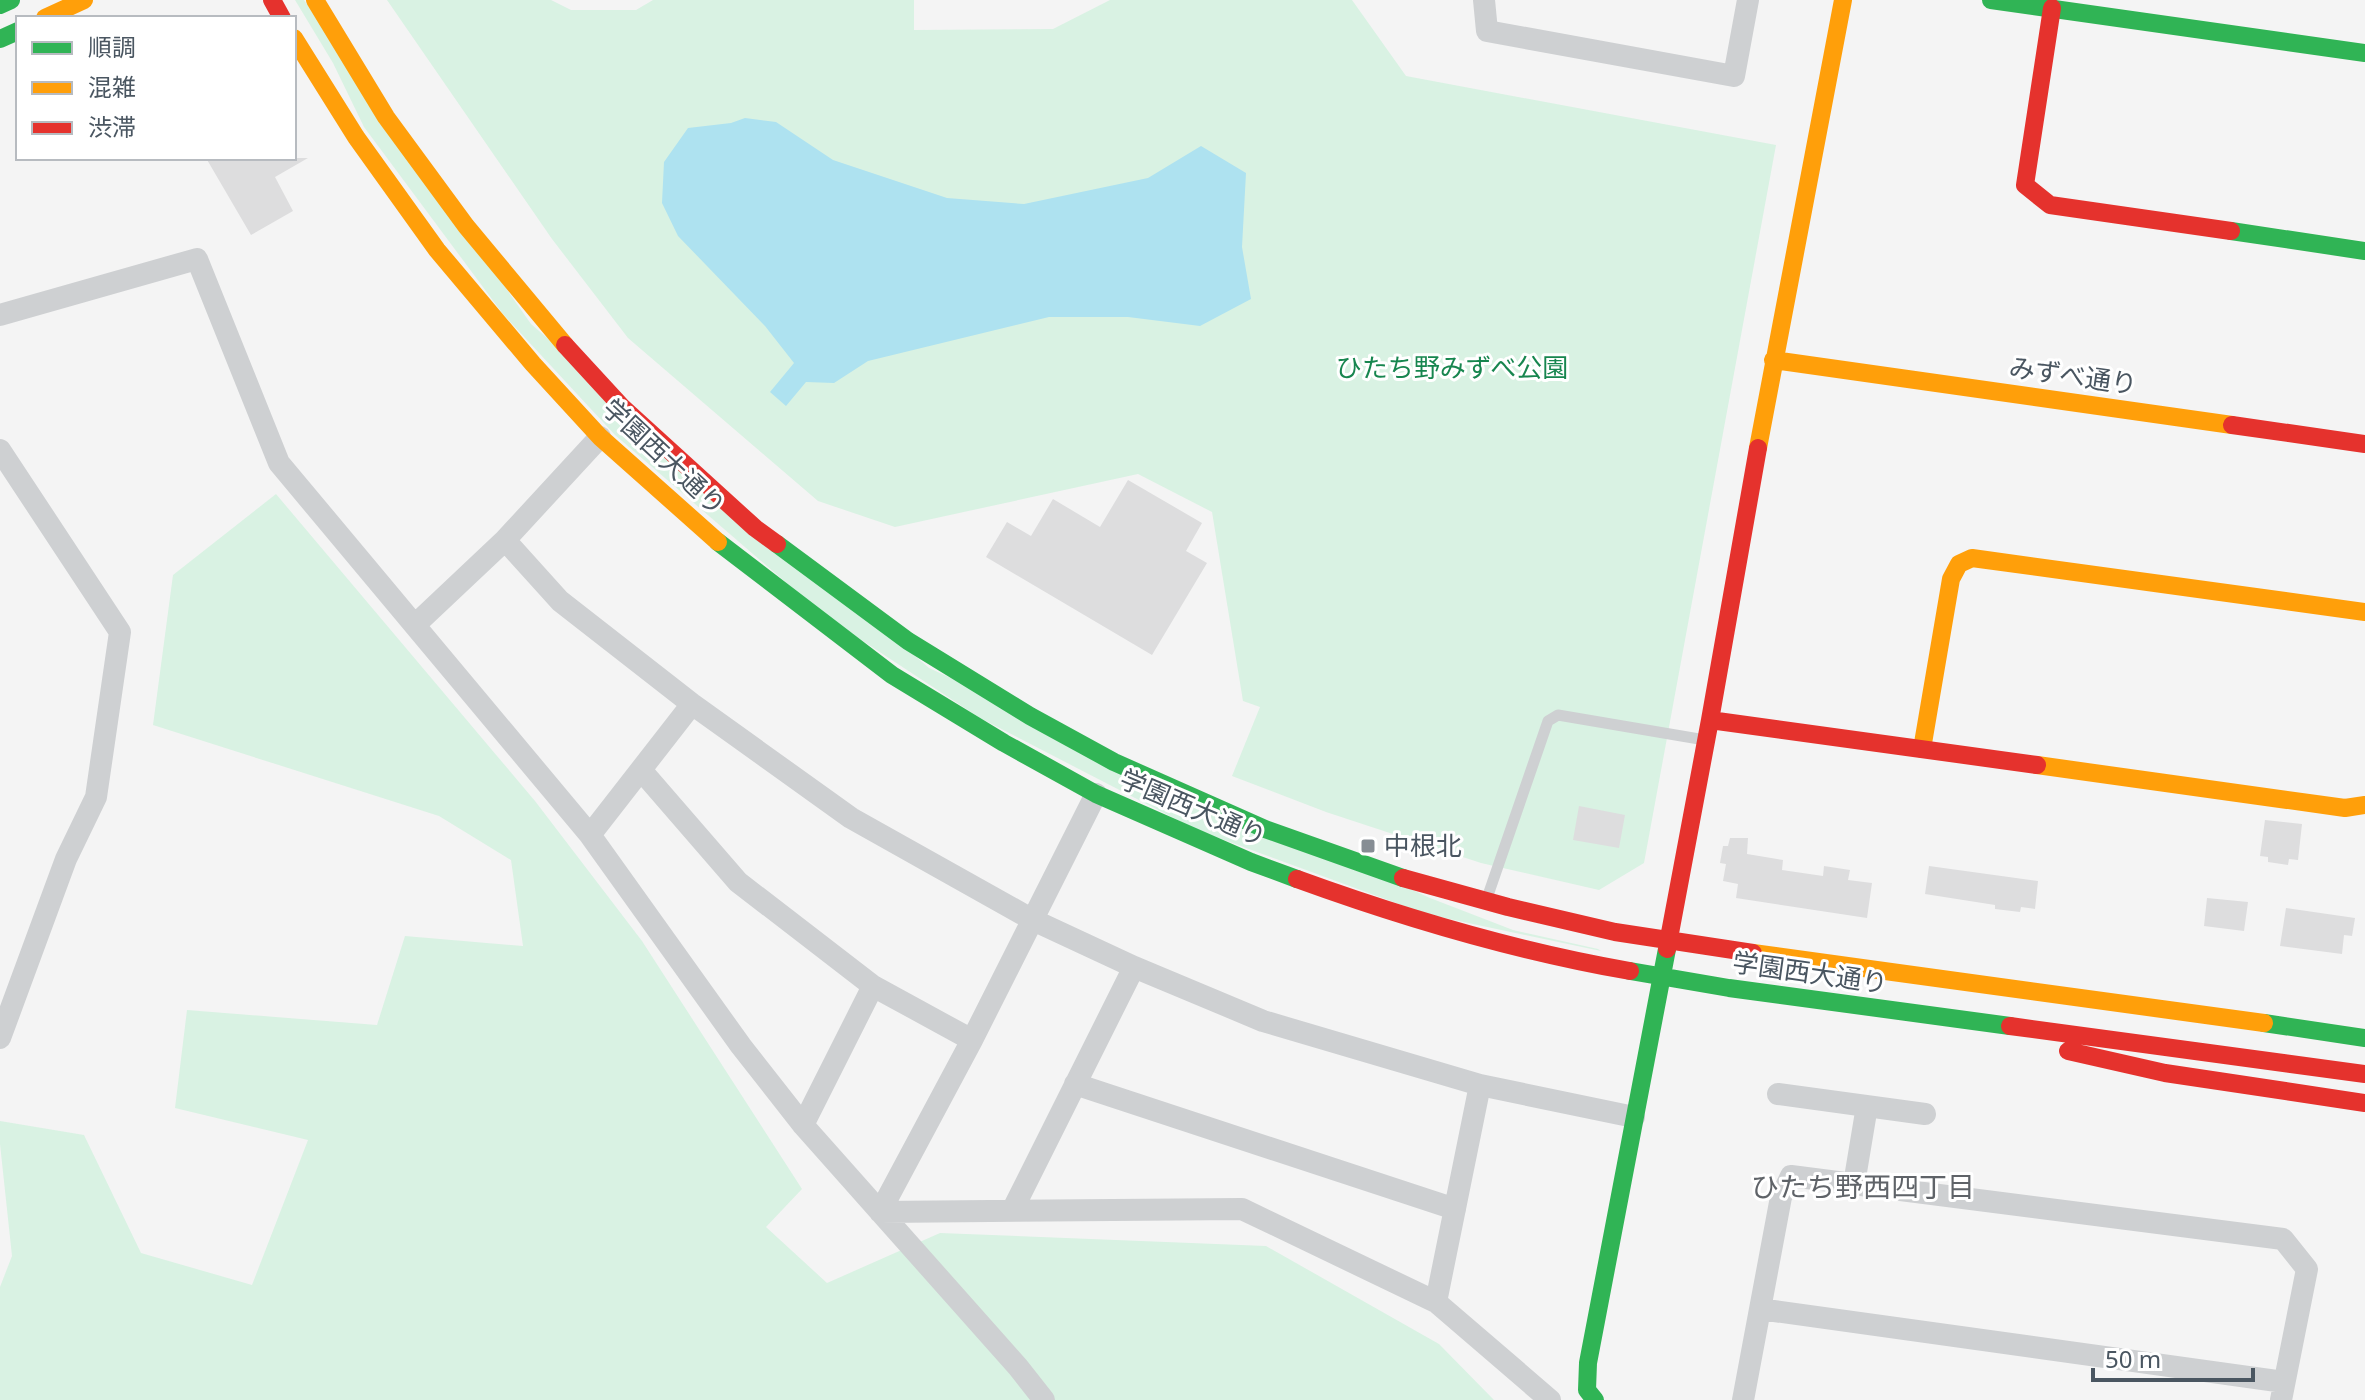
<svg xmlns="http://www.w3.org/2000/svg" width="2365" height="1400" font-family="'Noto Sans','Noto Sans JP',sans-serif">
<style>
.green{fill:#d9f2e3}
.water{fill:#aee2f0}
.building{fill:#ddddde}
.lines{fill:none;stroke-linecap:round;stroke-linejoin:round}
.lane{stroke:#ced0d2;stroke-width:11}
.street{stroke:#ced0d2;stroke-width:22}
.fast{stroke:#30b455;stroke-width:18}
.slow{stroke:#ff9f0a;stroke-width:18}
.jam{stroke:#e5322d;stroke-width:18}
.poi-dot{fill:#868d94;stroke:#fff;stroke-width:3}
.labels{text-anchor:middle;stroke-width:6;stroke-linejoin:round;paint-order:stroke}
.park-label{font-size:26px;fill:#17864f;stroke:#fff}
.street-label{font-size:26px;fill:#4a5661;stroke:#fff}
.poi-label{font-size:26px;fill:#4a5661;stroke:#fff;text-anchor:start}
.neighbourhood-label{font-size:28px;fill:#5f6368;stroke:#fff}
</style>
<rect width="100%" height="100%" fill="#f4f4f4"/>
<path class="green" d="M 295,0 L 304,0 L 531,324 L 929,668 L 1430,898 L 1513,930 L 1598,949 L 1601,951 L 1426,914 L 1197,830 L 980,718 L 825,616 L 615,435 L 503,314 L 364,127 L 333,63 Z
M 387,0 L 551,0 L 571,10 L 636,10 L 653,0 L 914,0 L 914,30 L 1053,29 L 1110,0 L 1352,0 L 1406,76 L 1776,145 L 1644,863 L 1599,890 L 1481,863 L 1326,812 L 1232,776 L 1260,707 L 1243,701 L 1212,512 L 1138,474 L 895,527 L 818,501 L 628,338 L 552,239 Z
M 276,494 L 535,801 L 642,941 L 802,1189 L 766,1227 L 827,1283 L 940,1233 L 1266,1246 L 1439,1344 L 1494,1400 L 0,1400 L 0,1287 L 12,1256 L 0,1144 L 0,1121 L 84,1135 L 141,1253 L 252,1285 L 308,1140 L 175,1108 L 187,1010 L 377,1025 L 405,936 L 523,946 L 511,860 L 439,816 L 153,725 L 173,575 Z"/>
<path class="water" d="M 745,118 L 776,122 L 833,160 L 947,198 L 1024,204 L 1148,178 L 1201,146 L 1246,173 L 1242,247 L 1251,299 L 1200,326 L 1128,317 L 1049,317 L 868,361 L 834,383 L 806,382 L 786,406 L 770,392 L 794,363 L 765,326 L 678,236 L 662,203 L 664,162 L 688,128 L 731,123 Z"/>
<path class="building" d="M 206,158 L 308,158 L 275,177 L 293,211 L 251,235 Z
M 1128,480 L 1202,523 L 1186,551 L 1207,563 L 1152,655 L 986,557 L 1007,522 L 1031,536 L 1053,499 L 1100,527 Z
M 1579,806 L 1625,815 L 1619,848 L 1573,840 Z
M 2265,820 L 2302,824 L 2298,860 L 2289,859 L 2288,865 L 2268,862 L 2268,857 L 2260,856 Z
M 1730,838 L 1748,838 L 1747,854 L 1783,860 L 1782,870 L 1823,876 L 1824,866 L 1850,870 L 1848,880 L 1872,883 L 1867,918 L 1736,898 L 1738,884 L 1723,881 L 1726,864 L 1720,863 L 1723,846 L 1728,846 Z
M 1929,866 L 2038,881 L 2035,909 L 2021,907 L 2020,912 L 1995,909 L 1995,905 L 1925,894 Z
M 2207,898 L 2248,902 L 2244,931 L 2204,926 Z
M 2286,908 L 2355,918 L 2352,936 L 2344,935 L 2342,954 L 2280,946 Z"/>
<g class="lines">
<path class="lane" d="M 1486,901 L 1548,721 L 1558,715 L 1705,740"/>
<path class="street" d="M 1484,0 L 1487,31 L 1734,76 L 1748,0
M 0,315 L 197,259 L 279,463 L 590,835 L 741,1046 L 803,1125 L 1018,1367 L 1044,1400
M 0,450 L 120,632 L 96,797 L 66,859 L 0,1038
M 505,540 L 560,601 L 692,704 L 851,818 L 1033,920 L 1134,967 L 1263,1021 L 1480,1085 L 1634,1117
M 416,624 L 505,540 L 600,437
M 641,770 L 738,882 L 873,986 L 972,1040
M 590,835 L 692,704
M 1075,1084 L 1455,1209
M 1778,1094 L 1925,1114
M 803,1125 L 873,986
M 1854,1184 L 1867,1106
M 1012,1211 L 1134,967
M 880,1212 L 1242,1209 L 1436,1302 L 1550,1400
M 880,1212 L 972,1040 L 1096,794
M 1436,1302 L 1480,1085
M 1760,1309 L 2284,1382
M 1743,1400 L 1781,1197 L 1791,1176 L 2283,1239 L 2307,1269 L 2281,1400"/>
<path class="fast" d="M 1991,0 L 2365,53
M 0,5 L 11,0
M 0,39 L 18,31
M 2231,231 L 2365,251
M 718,542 L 892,675 L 1004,743 L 1096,794 L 1251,862 L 1297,879
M 777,544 L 908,641 L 1030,716 L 1114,762 L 1265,829 L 1403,878
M 1630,971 L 1729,988 L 2010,1026
M 2264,1023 L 2365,1038
M 1595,1400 L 1587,1390 L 1588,1363 L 1667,949"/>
<path class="slow" d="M 315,0 L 386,117 L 466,226 L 565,345
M 45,18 L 84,0
M 294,38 L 356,137 L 437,250 L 533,364 L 600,437 L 718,542
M 1773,360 L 2232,425
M 1758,448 L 1843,0
M 1922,749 L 1951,579 L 1959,564 L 1972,558 L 2365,612
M 2037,765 L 2345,808 L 2365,805
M 1753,953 L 2264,1023"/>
<path class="jam" d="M 272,0 L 282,18
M 2052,8 L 2025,185 L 2050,205 L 2231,231
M 565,345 L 623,408 L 755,528 L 777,544
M 2232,425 L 2365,444
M 1710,720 L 2037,765
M 1403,878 L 1508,907 L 1615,932 L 1753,953
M 1297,879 C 1407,919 1515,951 1630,971
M 1667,949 L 1710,720 L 1758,448
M 2010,1026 L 2365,1074
M 2068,1051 L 2165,1073 L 2365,1103"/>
</g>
<rect class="poi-dot" x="1360" y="838" width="16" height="16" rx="4"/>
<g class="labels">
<g class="park-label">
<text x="1452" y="377">ひたち野みずべ公園</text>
</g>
<g class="street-label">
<text transform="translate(2073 376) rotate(8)" y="9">みずべ通り</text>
<text transform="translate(664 457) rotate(43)" y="9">学園西大通り</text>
<text transform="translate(1193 808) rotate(23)" y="9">学園西大通り</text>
<text transform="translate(1810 973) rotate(8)" y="9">学園西大通り</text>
</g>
<g class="poi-label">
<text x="1384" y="855">中根北</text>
</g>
<g class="neighbourhood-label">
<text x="1863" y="1197">ひたち野西四丁目</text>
</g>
</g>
<rect x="16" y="16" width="280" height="144" fill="#ffffff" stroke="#b7bbc0" stroke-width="2"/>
<rect x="32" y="42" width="40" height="12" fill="#30b455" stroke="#b7bbc0" stroke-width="2"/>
<text x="88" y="56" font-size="24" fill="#4a5661">順調</text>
<rect x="32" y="82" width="40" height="12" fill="#ff9f0a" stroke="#b7bbc0" stroke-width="2"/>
<text x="88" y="96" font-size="24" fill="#4a5661">混雑</text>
<rect x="32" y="122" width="40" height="12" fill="#e5322d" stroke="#b7bbc0" stroke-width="2"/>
<text x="88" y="136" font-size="24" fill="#4a5661">渋滞</text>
<path d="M2093 1368v12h160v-12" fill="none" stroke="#4a5661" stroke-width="4"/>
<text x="2105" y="1368" font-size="24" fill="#4a5661" stroke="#ffffff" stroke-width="6" paint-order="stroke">50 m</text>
</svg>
